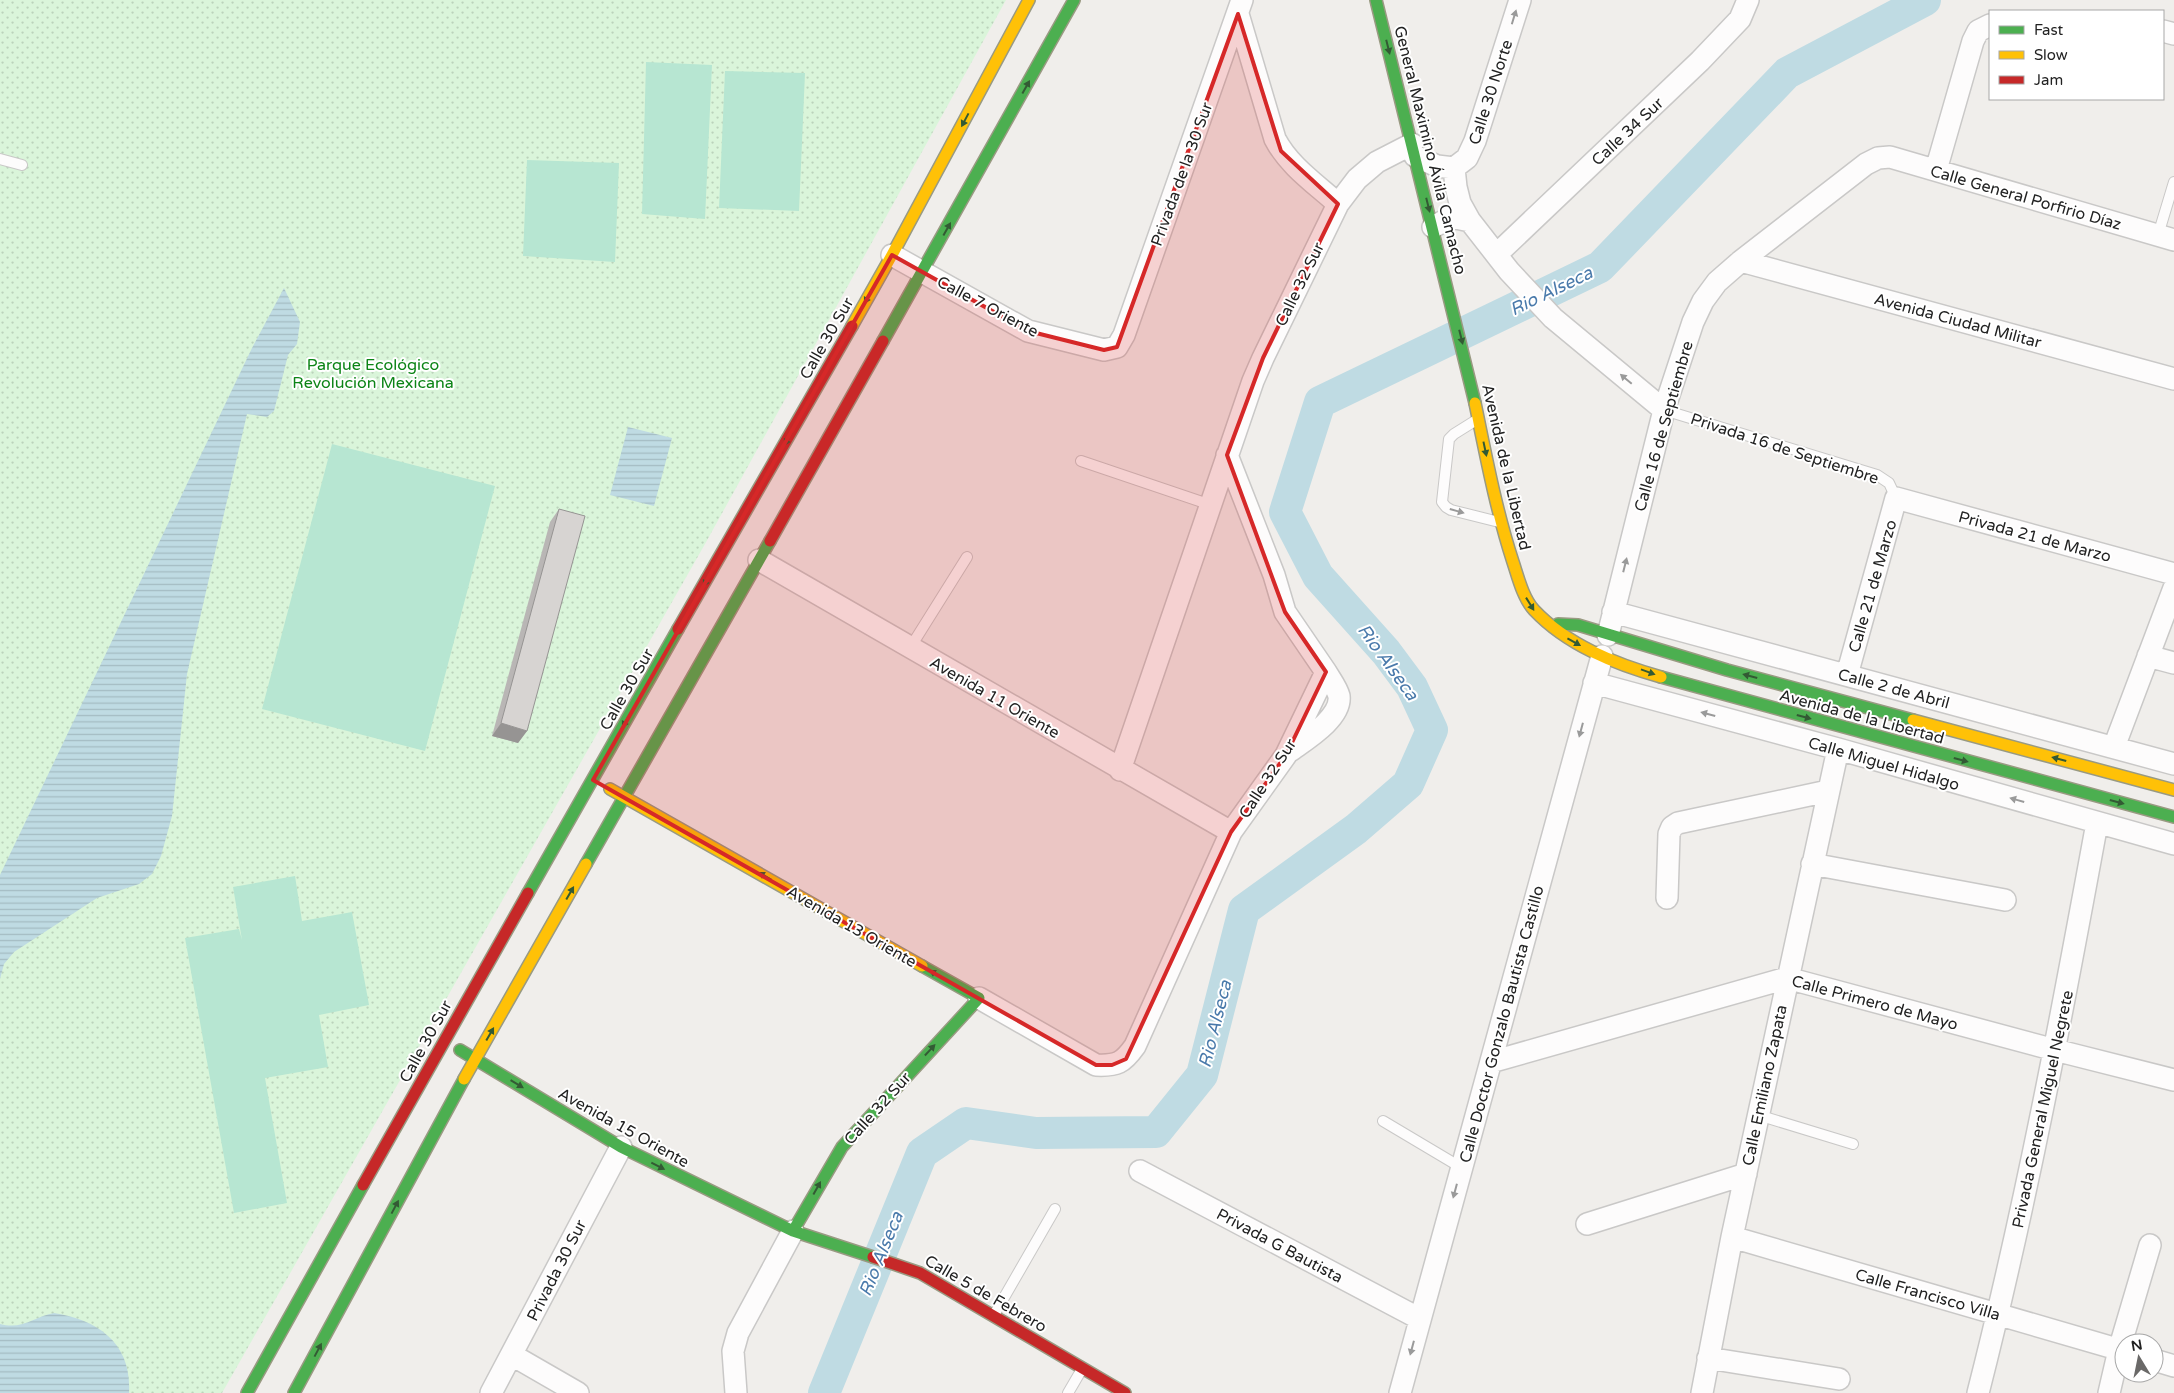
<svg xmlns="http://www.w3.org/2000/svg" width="2174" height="1393" font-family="'Varela Round',sans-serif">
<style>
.park{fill:url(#park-dots)}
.pitch{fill:#b7e6d2}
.water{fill:url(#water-rules)}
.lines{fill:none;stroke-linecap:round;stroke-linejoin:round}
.river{stroke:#bfdbe3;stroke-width:32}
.lane-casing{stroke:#c9c8c7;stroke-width:12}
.street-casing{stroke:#c9c8c7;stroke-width:24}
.fast-casing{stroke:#999a82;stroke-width:14}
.slow-casing{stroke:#999a82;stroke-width:14}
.jam-casing{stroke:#999a82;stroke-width:14}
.lane{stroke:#fdfcfc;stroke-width:10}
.street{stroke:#fdfcfc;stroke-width:21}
.fast{stroke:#4caf50;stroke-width:11}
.slow{stroke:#ffc107;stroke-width:11}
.jam{stroke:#c62828;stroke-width:11}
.wall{fill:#b9b6b5}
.shaded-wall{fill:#969493}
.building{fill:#d7d4d2;stroke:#969493}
.oneway{fill:#9a9a9a}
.oneway2{fill:#335a34}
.marked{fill:#d62828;fill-opacity:0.2;stroke:#d62828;stroke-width:4;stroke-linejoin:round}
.labels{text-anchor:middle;stroke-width:4;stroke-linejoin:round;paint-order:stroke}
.street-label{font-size:16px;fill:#222;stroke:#fff}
.park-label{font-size:16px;fill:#0c8416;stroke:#fff}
.water-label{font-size:18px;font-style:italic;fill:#4a7aab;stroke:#fff}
</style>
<defs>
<pattern id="park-dots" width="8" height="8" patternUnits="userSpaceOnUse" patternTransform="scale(1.25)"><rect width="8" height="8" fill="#daf5da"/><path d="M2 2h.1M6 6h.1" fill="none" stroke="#bbd2bb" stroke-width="1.8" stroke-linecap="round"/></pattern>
<pattern id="water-rules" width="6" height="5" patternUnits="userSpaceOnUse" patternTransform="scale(1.25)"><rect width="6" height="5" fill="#bfdbe3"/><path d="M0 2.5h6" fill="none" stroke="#a4bcc2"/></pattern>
</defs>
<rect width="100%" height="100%" fill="#f0eeeb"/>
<path class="park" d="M 0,0 L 1006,0 L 705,544 L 222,1393 L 0,1393 Z"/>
<path class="pitch" d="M 646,62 L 712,65 L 705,219 L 642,214 Z
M 725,71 L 805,73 L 799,211 L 719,208 Z
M 527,160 L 619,163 L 615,262 L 523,256 Z
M 332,444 L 495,486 L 425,751 L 262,709 Z
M 295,876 L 302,921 L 352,912 L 369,1005 L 319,1015 L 328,1067 L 265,1078 L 287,1203 L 234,1213 L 185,938 L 239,929 L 242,940 L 233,887 Z"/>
<path class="water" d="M 284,288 L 300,322 L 297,344 L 288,355 L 274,411 L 267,417 L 247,414 L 187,674 L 172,816 L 161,856 L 152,874 L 139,884 L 97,898 L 14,952 L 4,964 L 0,979 L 0,875 L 252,348 Z
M 628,427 L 672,438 L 654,506 L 610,495 Z
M 54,1313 C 99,1320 132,1344 129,1393 L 0,1393 L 0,1324 C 23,1330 33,1317 54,1313 Z"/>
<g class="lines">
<path class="river" d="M 824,1393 L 922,1153 L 966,1123 L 1036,1133 L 1156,1132 L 1202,1075 L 1244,910 L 1356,829 L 1408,784 L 1432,730 L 1412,687 L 1386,652 L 1318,576 L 1285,512 L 1320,402 L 1600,267 L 1787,73 L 1925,0"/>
<defs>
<path id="lane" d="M 0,159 L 22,165
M 2158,235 L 2174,182
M 1664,410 L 1877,475 L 1889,483 L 1896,498
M 1478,419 L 1454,434 L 1449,439 L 1442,502 L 1446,507 L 1451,510 L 1499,522
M 1081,461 L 1211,505
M 910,648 L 967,557
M 1758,1115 L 1853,1144
M 1383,1121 L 1462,1168
M 994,1315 L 1055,1209
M 1068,1393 L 1082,1369"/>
<path id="street" d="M 1238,14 L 1275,139 C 1289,166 1316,184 1338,204
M 2163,31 L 2174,34
M 1415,156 L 1437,166 L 1454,168 L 1467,158 L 1475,141 L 1520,0
M 1454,168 L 1456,187 L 1460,203 L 1470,221 L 1509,271 L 1553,318 L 1664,410
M 1936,170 L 1973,41 L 1978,31 L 1990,25
M 1433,227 L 1451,217 L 1470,221
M 1497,254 L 1700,61 L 1740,19 L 1748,0
M 892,255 L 1028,331 L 1104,350 L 1117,347 L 1124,335 L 1242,0
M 1741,261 L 2174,379
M 759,560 L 1231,832
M 1613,612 L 2174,764
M 1608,635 L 1664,410 L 1693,322 L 1703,301 L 1717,282 L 1741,261 L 1866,164 L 1878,158 L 1890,157 L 2174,240
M 2148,656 L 2174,663
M 1847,675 L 1896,498 L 2174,574
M 1594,683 L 1838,749 L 2174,844
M 2114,747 L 2174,588
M 1290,751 C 1305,740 1342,718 1339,696 C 1337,688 1330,679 1326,672
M 1120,770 L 1253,381 L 1263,358 L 1338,204 L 1357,179 L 1377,162 L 1412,144
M 1812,864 L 2005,900
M 1667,898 L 1669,834 L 1672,827 L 1678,823 L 1828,791
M 979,998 L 1096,1065 C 1117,1066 1123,1063 1135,1046 L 1231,832 L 1286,755 L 1326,672 L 1285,612 L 1274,575 L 1227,455
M 1491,1062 L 1787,978 L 2055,1050 L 2174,1080
M 1140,1171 L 1420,1319
M 1587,1224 L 1746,1174
M 1732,1237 L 2124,1351
M 512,1355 L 578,1393
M 1708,1358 L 1839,1379
M 2154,1360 L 2174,1366
M 491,1393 L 621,1147
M 736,1393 L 733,1351 L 738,1333 L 793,1231
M 1400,1393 L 1602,656
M 1702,1393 L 1732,1237 L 1838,749
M 1978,1393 C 2026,1205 2062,1014 2097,823
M 2109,1393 L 2119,1350 L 2150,1245"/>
<path id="fast" d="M 1376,0 L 1475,403
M 883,341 L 1074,0
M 1558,624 L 1578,625 L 1727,670 L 1913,720
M 1661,677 L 2174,817
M 586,864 L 770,541
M 528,893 L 678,629
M 460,1050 L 621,1147 L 793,1231 L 873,1257
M 793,1231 L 842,1147 L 979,998 L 922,966
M 247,1393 L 363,1185
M 294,1393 L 464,1079"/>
<path id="slow" d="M 852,326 L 892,255 L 1029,0
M 1475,403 C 1486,456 1496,510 1513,562 C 1518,577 1523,598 1534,610 C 1567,645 1615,664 1661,677
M 1913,720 L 2174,790
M 610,789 L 922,966
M 464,1079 L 586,864"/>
<path id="jam" d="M 770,541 L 883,341
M 678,629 L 852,326
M 363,1185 L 528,893
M 873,1257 L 920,1273 L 1125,1393"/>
</defs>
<use href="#lane" class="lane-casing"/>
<use href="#street" class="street-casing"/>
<use href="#fast" class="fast-casing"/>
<use href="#slow" class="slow-casing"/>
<use href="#jam" class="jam-casing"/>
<use href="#lane" class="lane"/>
<use href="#street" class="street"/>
<use href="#fast" class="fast"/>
<use href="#slow" class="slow"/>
<use href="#jam" class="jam"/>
</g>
<path class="wall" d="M 559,509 L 527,731 L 518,743 L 492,736 L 550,522 Z"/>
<path class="shaded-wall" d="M 501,723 L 527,731 L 518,743 L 492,736 Z"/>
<path class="building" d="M 559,509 L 585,516 L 527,731 L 501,723 Z"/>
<defs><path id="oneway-solid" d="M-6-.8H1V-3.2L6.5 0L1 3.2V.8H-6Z" transform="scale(1.25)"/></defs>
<g class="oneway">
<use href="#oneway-solid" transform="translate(1514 17) rotate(-73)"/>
<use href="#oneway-solid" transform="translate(1626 379) rotate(-140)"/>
<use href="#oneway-solid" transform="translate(1457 511) rotate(16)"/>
<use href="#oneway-solid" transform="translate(1625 565) rotate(-76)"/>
<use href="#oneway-solid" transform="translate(1708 714) rotate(-165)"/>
<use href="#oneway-solid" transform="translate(1581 730) rotate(105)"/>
<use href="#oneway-solid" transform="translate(2017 800) rotate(-164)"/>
<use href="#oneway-solid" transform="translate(1455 1191) rotate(105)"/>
<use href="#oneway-solid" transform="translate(1412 1348) rotate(105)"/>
</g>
<g class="oneway2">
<use href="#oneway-solid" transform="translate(1388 47) rotate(76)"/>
<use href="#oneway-solid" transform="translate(1026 87) rotate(-61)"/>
<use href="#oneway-solid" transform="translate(965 120) rotate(118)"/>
<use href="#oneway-solid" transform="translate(1428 205) rotate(76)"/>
<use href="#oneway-solid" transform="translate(947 229) rotate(-61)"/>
<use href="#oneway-solid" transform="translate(868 297) rotate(120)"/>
<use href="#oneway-solid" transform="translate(1461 337) rotate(76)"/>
<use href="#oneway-solid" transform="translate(788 439) rotate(120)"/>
<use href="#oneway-solid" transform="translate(1485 449) rotate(78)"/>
<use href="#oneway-solid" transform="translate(707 580) rotate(120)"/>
<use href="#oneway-solid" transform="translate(1530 604) rotate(58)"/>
<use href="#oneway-solid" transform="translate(1574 642) rotate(29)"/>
<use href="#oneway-solid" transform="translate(1648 672) rotate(20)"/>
<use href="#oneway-solid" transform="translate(1750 676) rotate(-165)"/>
<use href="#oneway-solid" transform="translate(1804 717) rotate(15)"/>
<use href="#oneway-solid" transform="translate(626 721) rotate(120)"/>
<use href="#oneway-solid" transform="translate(2059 759) rotate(-165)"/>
<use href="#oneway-solid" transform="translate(1961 760) rotate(15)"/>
<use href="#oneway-solid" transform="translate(2117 802) rotate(15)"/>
<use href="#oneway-solid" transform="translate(765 876) rotate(-150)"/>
<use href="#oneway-solid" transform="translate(570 893) rotate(-60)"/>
<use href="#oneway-solid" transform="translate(936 974) rotate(-150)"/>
<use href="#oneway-solid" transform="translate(490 1034) rotate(-60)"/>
<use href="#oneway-solid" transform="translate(930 1050) rotate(-47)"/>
<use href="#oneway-solid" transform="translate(517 1084) rotate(31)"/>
<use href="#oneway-solid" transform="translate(658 1166) rotate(27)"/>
<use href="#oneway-solid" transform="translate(817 1188) rotate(-61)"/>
<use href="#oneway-solid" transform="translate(395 1207) rotate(-62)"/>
<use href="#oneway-solid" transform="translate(318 1350) rotate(-62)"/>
</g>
<path class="marked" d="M 1238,14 L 1281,151 L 1338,204 L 1263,358 L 1227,455 L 1285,612 L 1326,672 L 1286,755 L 1231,832 L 1126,1059 L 1112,1065 L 1096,1065 L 593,780 L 892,255 L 1028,331 L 1104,350 L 1117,347 Z"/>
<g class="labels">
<g class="street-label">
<text transform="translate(1490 92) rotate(-72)" y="6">Calle 30 Norte</text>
<text transform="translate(1627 131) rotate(-43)" y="6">Calle 34 Sur</text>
<text transform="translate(1431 150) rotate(76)" y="6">General Maximino Ávila Camacho</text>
<text transform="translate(1181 174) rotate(-70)" y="6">Privada de la 30 Sur</text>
<text transform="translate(2026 197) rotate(16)" y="6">Calle General Porfirio Díaz</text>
<text transform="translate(1299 284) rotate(-64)" y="6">Calle 32 Sur</text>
<text transform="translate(988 306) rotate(28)" y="6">Calle 7 Oriente</text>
<text transform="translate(1958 320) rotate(15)" y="6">Avenida Ciudad Militar</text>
<text transform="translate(826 338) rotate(-60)" y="6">Calle 30 Sur</text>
<text transform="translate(1663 426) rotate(-74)" y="6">Calle 16 de Septiembre</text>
<text transform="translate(1785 448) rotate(18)" y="6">Privada 16 de Septiembre</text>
<text transform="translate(1507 467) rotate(77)" y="6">Avenida de la Libertad</text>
<text transform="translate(2035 536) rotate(15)" y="6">Privada 21 de Marzo</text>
<text transform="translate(1872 586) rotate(-74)" y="6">Calle 21 de Marzo</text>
<text transform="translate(1894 688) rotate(15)" y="6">Calle 2 de Abril</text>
<text transform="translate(626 689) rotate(-60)" y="6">Calle 30 Sur</text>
<text transform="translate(995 697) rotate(30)" y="6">Avenida 11 Oriente</text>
<text transform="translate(1862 716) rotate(15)" y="6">Avenida de la Libertad</text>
<text transform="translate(1884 763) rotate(16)" y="6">Calle Miguel Hidalgo</text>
<text transform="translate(1267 778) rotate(-57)" y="6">Calle 32 Sur</text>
<text transform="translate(852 926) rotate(30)" y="6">Avenida 13 Oriente</text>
<text transform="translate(1875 1002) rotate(15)" y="6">Calle Primero de Mayo</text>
<text transform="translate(1501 1024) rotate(-75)" y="6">Calle Doctor Gonzalo Bautista Castillo</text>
<text transform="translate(425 1041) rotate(-61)" y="6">Calle 30 Sur</text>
<text transform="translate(1764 1085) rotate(-78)" y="6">Calle Emiliano Zapata</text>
<text transform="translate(877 1108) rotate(-48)" y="6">Calle 32 Sur</text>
<text transform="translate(2042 1109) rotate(-78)" y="6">Privada General Miguel Negrete</text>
<text transform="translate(624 1127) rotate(29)" y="6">Avenida 15 Oriente</text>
<text transform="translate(1280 1245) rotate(28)" y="6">Privada G Bautista</text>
<text transform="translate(556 1270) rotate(-63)" y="6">Privada 30 Sur</text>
<text transform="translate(986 1293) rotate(30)" y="6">Calle 5 de Febrero</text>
<text transform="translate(1928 1294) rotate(16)" y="6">Calle Francisco Villa</text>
</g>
<g class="park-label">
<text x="373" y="370">Parque Ecológico<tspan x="373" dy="18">Revolución Mexicana</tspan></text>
</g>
<g class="water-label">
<text transform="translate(1551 291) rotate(-26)" y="6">Rio Alseca</text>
<text transform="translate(1388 662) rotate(54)" y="6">Rio Alseca</text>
<text transform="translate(1215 1024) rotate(-76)" y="6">Rio Alseca</text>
<text transform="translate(881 1254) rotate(-68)" y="6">Rio Alseca</text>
</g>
</g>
<rect x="1989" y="10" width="175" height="90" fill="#ffffff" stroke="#a7a7a7"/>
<rect x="1999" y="26" width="25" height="8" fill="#4caf50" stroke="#a7a7a7"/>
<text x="2034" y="35" font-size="15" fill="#222222">Fast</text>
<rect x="1999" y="51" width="25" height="8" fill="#ffc107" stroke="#a7a7a7"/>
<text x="2034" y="60" font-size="15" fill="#222222">Slow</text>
<rect x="1999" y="76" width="25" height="8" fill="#c62828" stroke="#a7a7a7"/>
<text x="2034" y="85" font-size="15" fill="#222222">Jam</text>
<g transform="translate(2139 1358) rotate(350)"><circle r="24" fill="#ffffff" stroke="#a7a7a7"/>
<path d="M0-4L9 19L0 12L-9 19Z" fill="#6a6968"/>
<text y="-8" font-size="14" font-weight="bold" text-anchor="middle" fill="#222222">N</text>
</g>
</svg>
